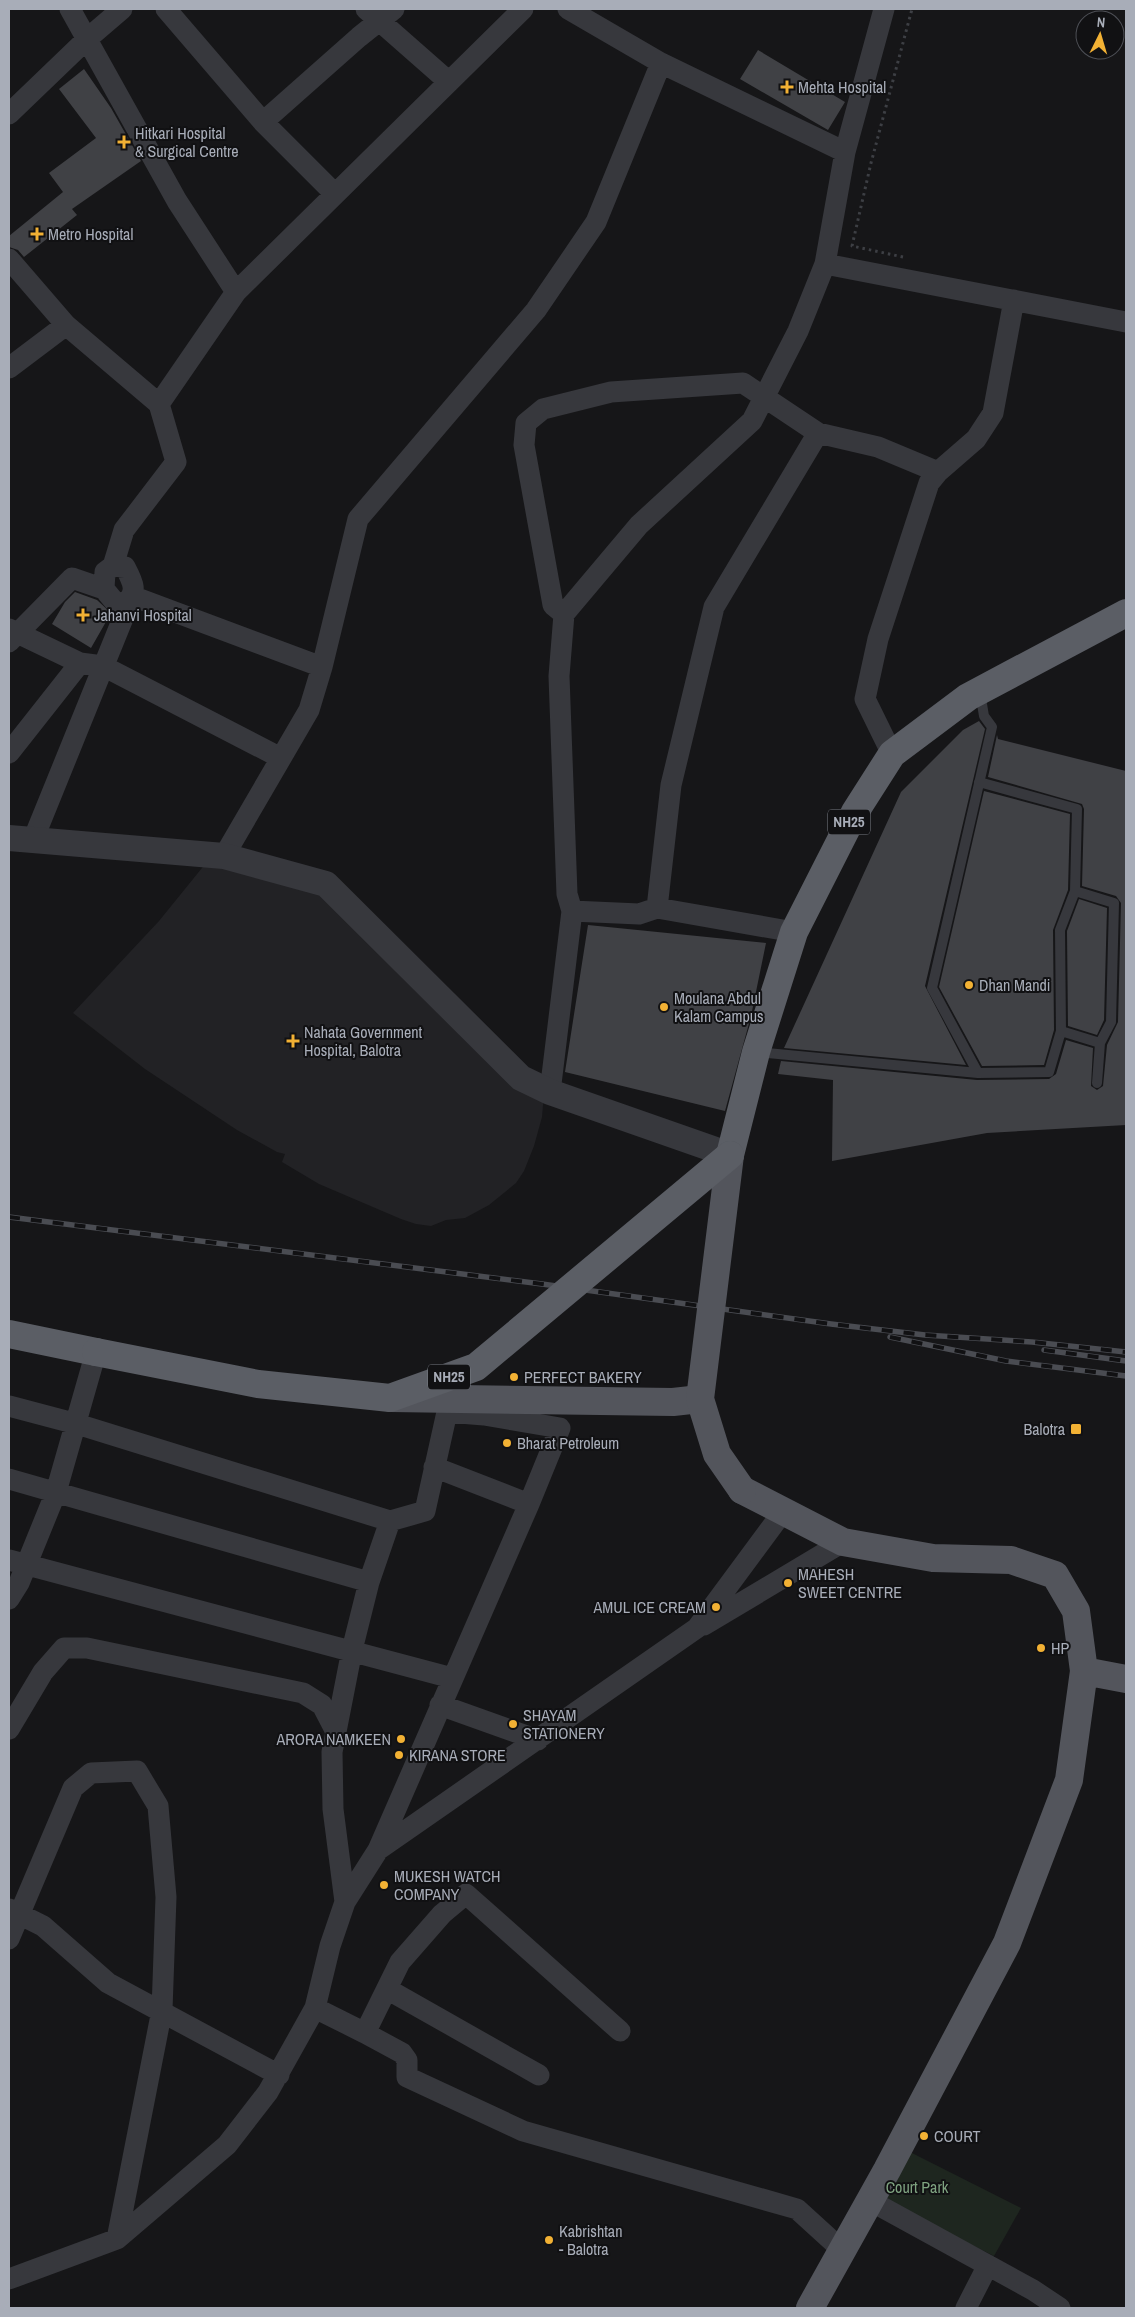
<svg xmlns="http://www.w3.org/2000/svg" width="1135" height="2317" font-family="'Archivo Narrow',sans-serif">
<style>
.built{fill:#222225}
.green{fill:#1e261f}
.building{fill:#404145}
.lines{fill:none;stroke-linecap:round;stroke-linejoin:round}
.path{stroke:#3d3f44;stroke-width:3;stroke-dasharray:2.5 4;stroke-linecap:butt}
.service{stroke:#37383d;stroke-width:10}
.minor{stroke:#37383d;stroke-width:21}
.tertiary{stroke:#37383d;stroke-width:26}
.primary{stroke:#53555c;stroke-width:28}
.trunk{stroke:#5b5e65;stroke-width:28}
.rail-casing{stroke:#4a4c52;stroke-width:5.5}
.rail{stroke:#111113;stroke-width:4;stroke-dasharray:11;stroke-linecap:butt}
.primary-bridge{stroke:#53555c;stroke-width:28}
.trunk-bridge{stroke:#5b5e65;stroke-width:28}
.poi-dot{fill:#f2b134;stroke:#111113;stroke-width:2}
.labels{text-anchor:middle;stroke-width:4;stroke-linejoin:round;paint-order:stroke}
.shield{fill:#111113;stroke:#7b7e86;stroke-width:1}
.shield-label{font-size:15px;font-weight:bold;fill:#a8adb8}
.poi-label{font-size:16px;fill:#a8adb8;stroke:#111113;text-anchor:start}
.park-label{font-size:16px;fill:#7fa381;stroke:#111113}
</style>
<rect width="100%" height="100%" fill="#161618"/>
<path class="built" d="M 206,863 L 325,888 L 544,1093 L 542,1117 L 534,1146 L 524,1171 L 516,1183 L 489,1205 L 465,1218 L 446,1220 L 431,1226 L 416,1224 L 401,1219 L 319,1184 L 282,1162 L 285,1154 L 277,1152 L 237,1130 L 145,1069 L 73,1013 L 159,921 Z"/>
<path class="green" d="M 906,2150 L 1021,2208 L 994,2256 L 877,2198 Z"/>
<path class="building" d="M 758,50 L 845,102 L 828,130 L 740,79 Z
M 84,69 L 111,108 L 141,161 L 72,209 L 77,215 L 24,257 L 18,250 L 9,247 L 9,236 L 63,192 L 49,173 L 96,138 L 59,89 Z
M 75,592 L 97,600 L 111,613 L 91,648 L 52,624 L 65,602 Z
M 979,721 L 985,729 L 925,986 L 966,1065 L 784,1048 L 901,792 L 963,730 Z
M 997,735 L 998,739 L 1126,771 L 1126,1125 L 987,1133 L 832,1161 L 833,1080 L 778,1074 L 781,1061 L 977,1080 L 1049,1079 L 1056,1074 L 1066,1040 L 1093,1048 L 1091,1086 L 1097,1090 L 1103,1086 L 1107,1045 L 1118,1022 L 1121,903 L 1116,896 L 1082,886 L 1084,809 L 1082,804 L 988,777 Z
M 984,791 L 1070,814 L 1068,890 L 1053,930 L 1054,1030 L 1044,1065 L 982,1066 L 939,987 Z
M 1079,899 L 1107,908 L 1104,1020 L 1097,1035 L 1068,1026 L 1067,931 Z
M 588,925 L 766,943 L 751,1016 L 725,1111 L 565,1072 Z"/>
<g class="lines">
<path class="path" d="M 903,257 L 852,246 L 871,163 L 912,9"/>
<path class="service" d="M 979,782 L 1077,809 L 1075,891 L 1060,930 L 1061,1031 L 1049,1072 L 978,1073 L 932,988 L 992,727 L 984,716 L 980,692
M 1061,1031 L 1100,1043 L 1111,1022 L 1114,903 L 1075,891
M 757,1052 L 978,1073
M 1097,1083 L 1100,1043"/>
<path class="minor" d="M 70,9 L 177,201 L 236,292
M 166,9 L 263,122 L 335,194
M 366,9 L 449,82
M 568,9 L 661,63 L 845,152
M 9,114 L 87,39 L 122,9
M 263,122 L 359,37 L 394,9
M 9,259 L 66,325 L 159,404
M 825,264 L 1126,322
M 9,368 L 66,325
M 113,566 L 124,530 L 176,462 L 159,404 L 236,292 L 523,9
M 113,566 L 125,567 C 133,582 139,593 124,604 L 114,601 L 104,589 L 105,572 Z
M 564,614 L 553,605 L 524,445 L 526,423 L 543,409 L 611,392 L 743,383 L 818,433 L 878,447 L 938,472
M 9,629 L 80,663 L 103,666 L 281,758
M 9,642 L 72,578 L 104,589
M 9,753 L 80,663
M 892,754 L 865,699 L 878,639 L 929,483 L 938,472 L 976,439 L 993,413 L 1014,300
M 33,840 L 132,596 L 322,667
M 224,856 L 309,710 L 322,667 L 358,519 L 536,310 L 596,222 L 661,63
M 657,908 L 671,785 L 714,607 L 818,433
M 572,911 L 639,914 L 657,908 L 794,932
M 550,1092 L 572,911 L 567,894 L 559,676 L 564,614 L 639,525 L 752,421 L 798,331 L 825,264 L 845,152 L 884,9
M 9,1406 L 77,1424 L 390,1521
M 434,1467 L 529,1504
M 9,1479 L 369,1582
M 9,1560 L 452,1678
M 9,1599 L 19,1583 L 56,1492 L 96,1352
M 704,1625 L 843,1542
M 440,1705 L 538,1740
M 9,1729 L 43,1672 L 64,1648 L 87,1648 L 303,1693 L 322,1705 L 336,1732
M 378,1850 L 697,1628 L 782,1513
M 9,1909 L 43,1926 L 108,1983 L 279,2075
M 9,1939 L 73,1788 L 91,1773 L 137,1771 L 158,1806 L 166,1897 L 162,2010 L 117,2239
M 387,1989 L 539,2075
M 315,2008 L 365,2033
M 620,2031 L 466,1894 L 442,1914 L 400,1962 L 365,2033 L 402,2053 L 407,2060 L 407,2077 L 523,2131 L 797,2209 L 842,2250
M 869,2200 L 1033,2290 L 1060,2308
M 9,2279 L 117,2239 L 227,2145 L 268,2092 L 315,2008 L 330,1946 L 345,1902 L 378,1850 L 529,1504 L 560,1428 L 484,1415 L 447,1412 L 425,1511 L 390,1521 L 369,1582 L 352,1650 L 332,1752 L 333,1809 L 345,1902
M 966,2308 L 988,2265"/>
<path class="tertiary" d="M 9,838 L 224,856 L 326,884 L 521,1078 L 550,1092 L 730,1155"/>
<path class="primary" d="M 391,1398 L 673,1402 L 700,1399
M 742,1490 L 843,1542 L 933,1558 L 1011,1560 L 1055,1575 L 1076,1611 L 1084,1671 L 1069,1780 L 1007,1943 L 887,2170 L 810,2308
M 1084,1671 L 1126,1679"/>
<path class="trunk" d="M 730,1155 L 756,1052 L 794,932 L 855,812 L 892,754 L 968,697 L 1126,613
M 9,1334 L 96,1352"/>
<defs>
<path id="rail" d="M 9,1217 L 542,1284 L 831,1324 L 925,1335 L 1032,1342 L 1126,1352
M 890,1337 L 1006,1361 L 1126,1376
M 1044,1350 L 1126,1361"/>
</defs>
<use href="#rail" class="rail-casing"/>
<use href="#rail" class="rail"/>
<path class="primary-bridge" d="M 730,1155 L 700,1399 L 717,1454 L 742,1490"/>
<path class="trunk-bridge" d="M 96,1352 L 258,1384 L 390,1398 L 476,1367 L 730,1155"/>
</g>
<g class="poi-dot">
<path d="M784.5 79.5h5v5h5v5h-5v5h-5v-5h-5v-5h5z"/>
<path d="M121.5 134.5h5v5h5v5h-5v5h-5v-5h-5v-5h5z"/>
<path d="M34.5 226.5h5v5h5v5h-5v5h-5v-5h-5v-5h5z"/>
<path d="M80.5 607.5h5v5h5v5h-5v5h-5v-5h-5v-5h5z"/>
<circle cx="969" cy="985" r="5"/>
<circle cx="664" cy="1007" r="5"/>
<path d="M290.5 1033.5h5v5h5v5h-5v5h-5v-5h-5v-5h5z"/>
<circle cx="514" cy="1377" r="5"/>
<rect x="1070" y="1423" width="12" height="12" rx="2.5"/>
<circle cx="507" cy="1443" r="5"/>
<circle cx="788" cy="1583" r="5"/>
<circle cx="716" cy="1607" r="5"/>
<circle cx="1041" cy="1648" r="5"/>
<circle cx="513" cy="1724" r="5"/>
<circle cx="401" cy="1739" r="5"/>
<circle cx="399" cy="1755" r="5"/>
<circle cx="384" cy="1885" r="5"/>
<circle cx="924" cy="2136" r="5"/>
<circle cx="549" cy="2240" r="5"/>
</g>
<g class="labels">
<g class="shield">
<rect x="828" y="809.5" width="42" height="25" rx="4"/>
<rect x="428" y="1364.5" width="42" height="25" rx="4"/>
</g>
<g class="shield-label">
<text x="849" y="827">NH25</text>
<text x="449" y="1382">NH25</text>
</g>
<g class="poi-label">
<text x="798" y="93">Mehta Hospital</text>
<text x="135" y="139">Hitkari Hospital<tspan x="135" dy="18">&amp; Surgical Centre</tspan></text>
<text x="48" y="240">Metro Hospital</text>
<text x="94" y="621">Jahanvi Hospital</text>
<text x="979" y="991">Dhan Mandi</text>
<text x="674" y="1004">Moulana Abdul<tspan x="674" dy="18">Kalam Campus</tspan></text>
<text x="304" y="1038">Nahata Government<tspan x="304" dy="18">Hospital, Balotra</tspan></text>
<text x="524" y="1383">PERFECT BAKERY</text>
<text x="1065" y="1435" text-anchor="end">Balotra</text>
<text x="517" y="1449">Bharat Petroleum</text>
<text x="798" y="1580">MAHESH<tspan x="798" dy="18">SWEET CENTRE</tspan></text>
<text x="706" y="1613" text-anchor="end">AMUL ICE CREAM</text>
<text x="1051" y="1654">HP</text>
<text x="523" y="1721">SHAYAM<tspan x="523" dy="18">STATIONERY</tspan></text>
<text x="391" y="1745" text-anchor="end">ARORA NAMKEEN</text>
<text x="409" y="1761">KIRANA STORE</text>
<text x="394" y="1882">MUKESH WATCH<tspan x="394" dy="18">COMPANY</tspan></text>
<text x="934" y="2142">COURT</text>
<text x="559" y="2237">Kabrishtan<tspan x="559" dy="18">- Balotra</tspan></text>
</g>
<g class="park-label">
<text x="917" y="2193">Court Park</text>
</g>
</g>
<rect width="1135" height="2317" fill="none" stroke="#a8adb8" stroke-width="20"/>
<g transform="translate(1100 35) rotate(5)"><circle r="24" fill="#111113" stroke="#4d4f55"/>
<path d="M0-4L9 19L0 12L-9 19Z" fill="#f2b134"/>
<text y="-8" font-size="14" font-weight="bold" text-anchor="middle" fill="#a8adb8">N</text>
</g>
</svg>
